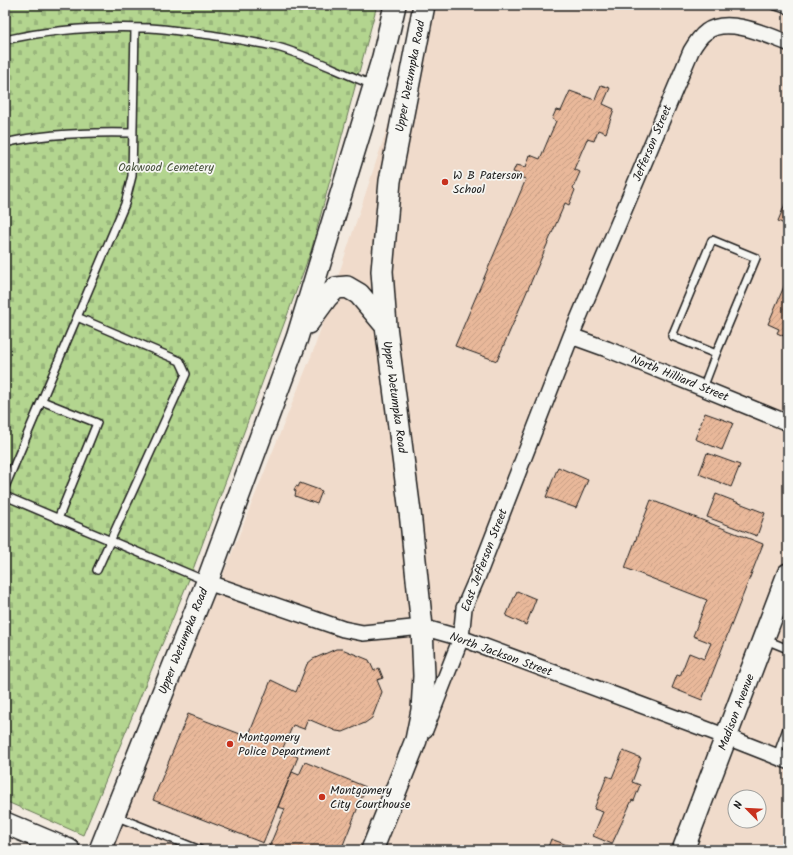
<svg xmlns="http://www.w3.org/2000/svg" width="793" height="855" font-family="Kalam,sans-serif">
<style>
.built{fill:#f0dbcb;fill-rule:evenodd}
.cemetery{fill:url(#cemetery-stones);stroke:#687856}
.building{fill:url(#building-hatch);stroke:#1c1c1c}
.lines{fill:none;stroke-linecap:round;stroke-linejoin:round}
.lane-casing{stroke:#1c1c1c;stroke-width:10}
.street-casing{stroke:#1c1c1c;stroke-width:18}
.secondary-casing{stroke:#1c1c1c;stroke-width:24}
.lane{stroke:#f6f6f2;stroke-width:7}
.street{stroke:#f6f6f2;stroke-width:15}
.secondary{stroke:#f6f6f2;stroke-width:21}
.poi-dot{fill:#c8321e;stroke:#f6f6f2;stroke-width:1.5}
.labels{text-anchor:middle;stroke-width:3.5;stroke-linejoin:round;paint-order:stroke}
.street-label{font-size:12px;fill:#1c1c1c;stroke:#f6f6f2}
.park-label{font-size:12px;fill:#49543e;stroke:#f6f6f2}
.poi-label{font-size:12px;fill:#1c1c1c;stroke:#f6f6f2;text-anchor:start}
</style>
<defs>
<pattern id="cemetery-stones" width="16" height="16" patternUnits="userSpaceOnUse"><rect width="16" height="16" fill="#b3d58f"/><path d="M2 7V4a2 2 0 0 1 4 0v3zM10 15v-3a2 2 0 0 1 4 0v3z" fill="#99b67b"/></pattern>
<pattern id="building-hatch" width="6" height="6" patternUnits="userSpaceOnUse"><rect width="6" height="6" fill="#e9b89a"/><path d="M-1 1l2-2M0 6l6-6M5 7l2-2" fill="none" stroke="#c79e84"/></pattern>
</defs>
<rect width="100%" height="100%" fill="#f3eae0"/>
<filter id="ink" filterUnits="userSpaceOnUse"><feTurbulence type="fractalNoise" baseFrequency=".025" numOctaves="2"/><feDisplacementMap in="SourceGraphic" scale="8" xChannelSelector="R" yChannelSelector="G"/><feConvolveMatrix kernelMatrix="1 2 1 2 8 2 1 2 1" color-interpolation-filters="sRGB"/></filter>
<g filter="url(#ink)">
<path class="built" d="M 428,5 L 788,5 L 788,850 L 112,850 L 314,349 ZM 735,797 L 759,797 L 759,821 L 735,821 Z"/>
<path class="cemetery" d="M 5,5 L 377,5 L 311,251 L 192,572 L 83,835 L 5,801 Z"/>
<path class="building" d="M 601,85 L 610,88 L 603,104 L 614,109 L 606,133 L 598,130 L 594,141 L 587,139 L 574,169 L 580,172 L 573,188 L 575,190 L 569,205 L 565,203 L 497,361 L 455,346 L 526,179 L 522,178 L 522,175 L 513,172 L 516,165 L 526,167 L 530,155 L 540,159 L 556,121 L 552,119 L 556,110 L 561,111 L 570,91 L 595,100 Z
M 788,197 L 788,226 L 778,221 Z
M 788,277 L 788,338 L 777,333 L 779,329 L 768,324 Z
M 705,413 L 733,423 L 722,450 L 695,439 Z
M 707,453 L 740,465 L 731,487 L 699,474 Z
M 558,467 L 588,480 L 576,508 L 546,497 Z
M 300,483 L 322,491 L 317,504 L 295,496 L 296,491 L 294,490 L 296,486 L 298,487 Z
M 716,494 L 765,513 L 757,536 L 707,517 Z
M 651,500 L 763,544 L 702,700 L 672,688 L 677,675 L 680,676 L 689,653 L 704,659 L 711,643 L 693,636 L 707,600 L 625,568 Z
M 517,591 L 536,599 L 526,625 L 506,616 Z
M 336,649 L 342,649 L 369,660 L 374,671 L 379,668 L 383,678 L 377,680 L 382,692 L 372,718 L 365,723 L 343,732 L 336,731 L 308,719 L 304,729 L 293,725 L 282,750 L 298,757 L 263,843 L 153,800 L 188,714 L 248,737 L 271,680 L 296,692 L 307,664 L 313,659 Z
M 623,751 L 641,758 L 632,782 L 640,785 L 634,801 L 632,800 L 612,844 L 593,836 L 603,812 L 594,809 L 607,776 L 612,778 Z
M 305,762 L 366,787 L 341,850 L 276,850 L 269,847 L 285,809 L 278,807 L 292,772 L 299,775 Z
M 551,839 L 581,850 L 547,850 Z"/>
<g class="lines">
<defs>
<path id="lane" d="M 773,5 L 788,10
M 5,40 C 52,29 102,26 150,28 C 170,29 191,33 211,35 C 233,39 255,42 277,47 C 310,56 341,73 373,85
M 5,143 C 46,133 91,132 133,133
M 77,317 L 180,361 L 186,374 L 97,570
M 703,388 L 716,354 L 672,336 L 712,240 L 756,258 L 716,354
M 42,401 L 97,423 L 58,519
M 5,487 L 125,204 L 132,176 L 135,28
M 5,496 L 206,581
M 766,640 L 788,649
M 777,756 L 788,726
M 115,816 L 200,850"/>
<path id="street" d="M 571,336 L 607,349 L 788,423
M 207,582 L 343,629 L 363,633 L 422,627 L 461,638 L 727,737 L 788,761
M 425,730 L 461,638 L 464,608 L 477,578 L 571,336 L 691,51 C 695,44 699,37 706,32 C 727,16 767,35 788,43"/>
<path id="secondary" d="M 308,323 L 327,297 L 336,288 L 347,287 L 359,294 L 386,326
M 5,823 L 69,850
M 100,850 L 207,582 L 297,338 L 383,57 L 395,5
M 372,850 L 416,740 L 422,710 L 424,676 L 422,627 L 410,512 L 386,326 L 382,271 L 390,181 L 424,5
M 683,850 L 788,574"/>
</defs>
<use href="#lane" class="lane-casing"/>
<use href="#street" class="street-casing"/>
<use href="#secondary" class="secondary-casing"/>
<use href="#lane" class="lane"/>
<use href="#street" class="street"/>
<use href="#secondary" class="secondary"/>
</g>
</g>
<g class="poi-dot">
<circle cx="445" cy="182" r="4"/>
<circle cx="230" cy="744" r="4"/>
<circle cx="322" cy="797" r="4"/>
</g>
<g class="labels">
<g class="street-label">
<text transform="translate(410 76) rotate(-79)" y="4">Upper Wetumpka Road</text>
<text transform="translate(652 143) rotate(-67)" y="4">Jefferson Street</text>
<text transform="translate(680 378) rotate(22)" y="4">North Hilliard Street</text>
<text transform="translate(395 397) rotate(82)" y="4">Upper Wetumpka Road</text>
<text transform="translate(484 560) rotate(-69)" y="4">East Jefferson Street</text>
<text transform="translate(183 641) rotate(-68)" y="4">Upper Wetumpka Road</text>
<text transform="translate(501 654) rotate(20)" y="4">North Jackson Street</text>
<text transform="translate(736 712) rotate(-69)" y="4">Madison Avenue</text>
</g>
<g class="park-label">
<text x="166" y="171">Oakwood Cemetery</text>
</g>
<g class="poi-label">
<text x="453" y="179">W B Paterson<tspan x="453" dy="14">School</tspan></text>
<text x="238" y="741">Montgomery<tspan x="238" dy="14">Police Department</tspan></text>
<text x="330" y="794">Montgomery<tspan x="330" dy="14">City Courthouse</tspan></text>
</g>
</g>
<rect width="793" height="855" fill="none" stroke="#f6f6f2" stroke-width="20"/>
<rect x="10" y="10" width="773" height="835" fill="none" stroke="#1c1c1c" stroke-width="1.5" filter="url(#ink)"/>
<g transform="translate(747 809) rotate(294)"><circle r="19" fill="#f6f6f2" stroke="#9f9f9c"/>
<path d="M0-3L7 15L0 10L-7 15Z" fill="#c8321e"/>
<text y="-6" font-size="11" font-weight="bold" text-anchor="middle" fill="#1c1c1c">N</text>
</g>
</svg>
